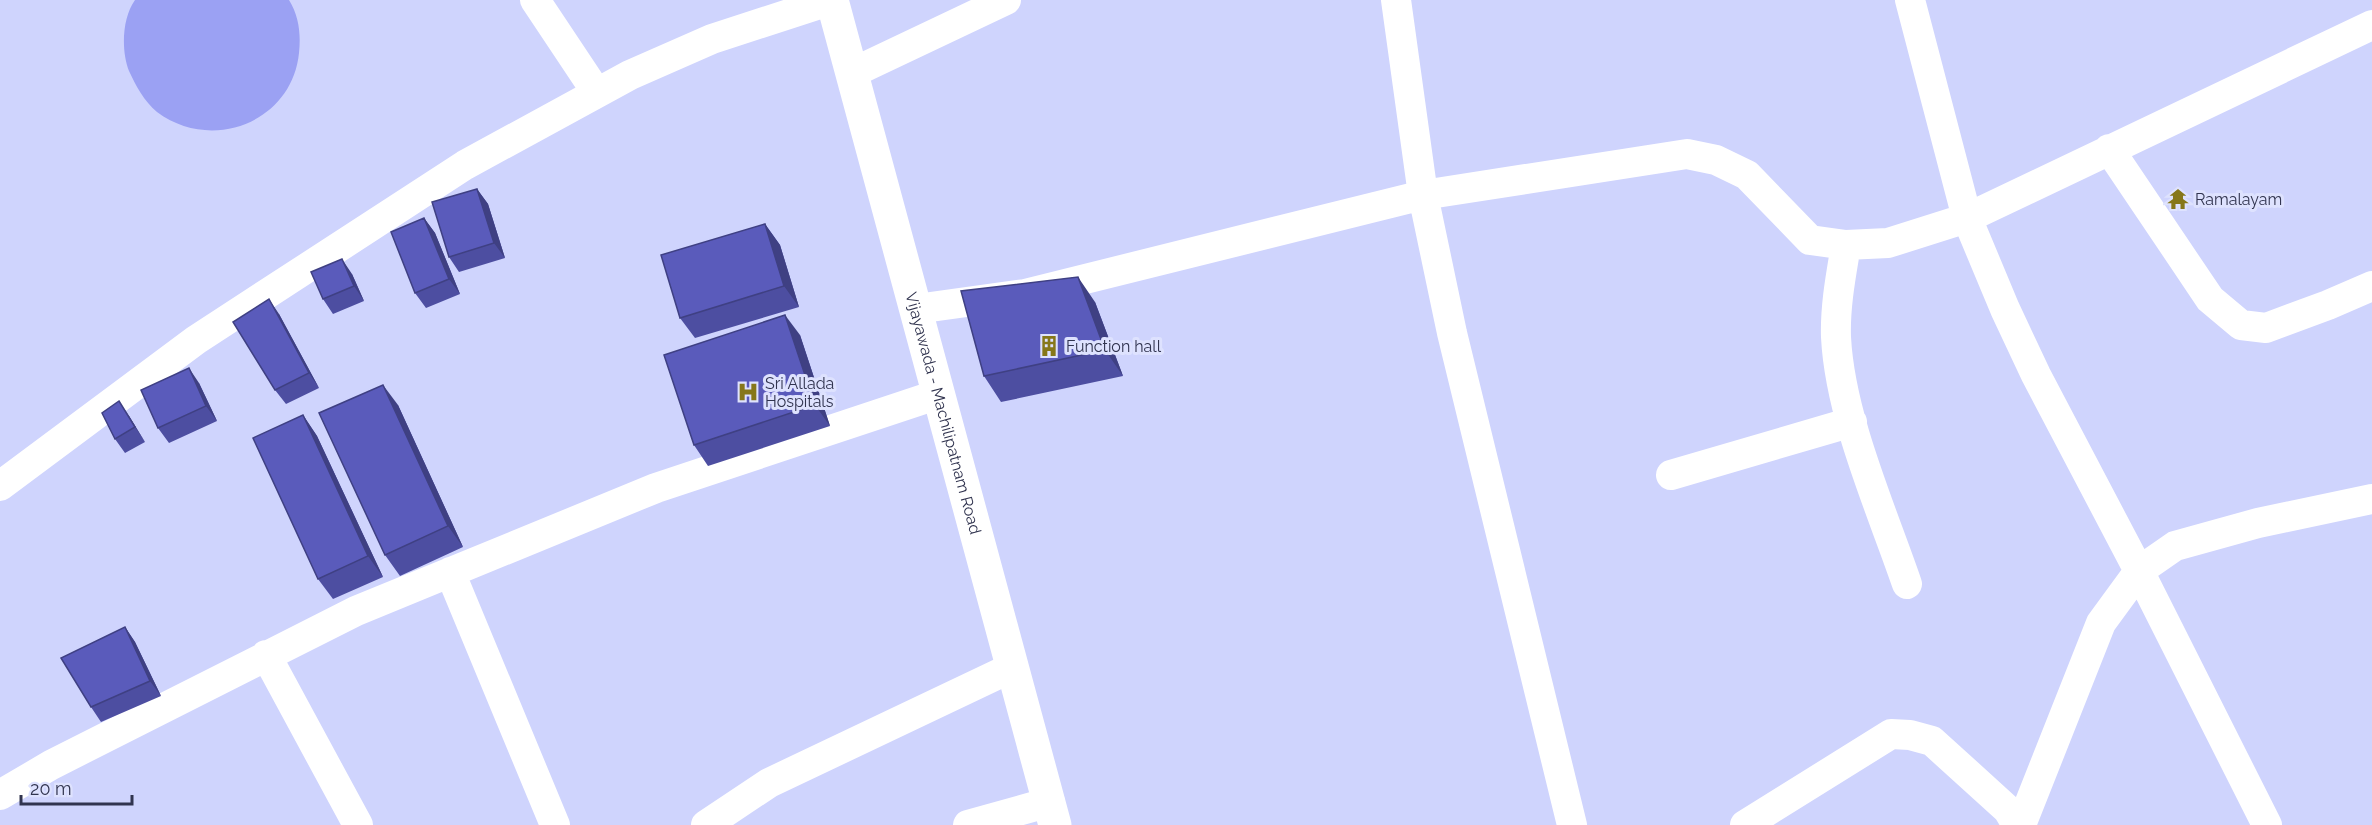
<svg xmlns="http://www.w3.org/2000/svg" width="2372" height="825" font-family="Raleway,sans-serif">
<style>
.water{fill:#9ba1f3}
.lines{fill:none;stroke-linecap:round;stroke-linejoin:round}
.street{stroke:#fff;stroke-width:30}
.highway{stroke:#fff;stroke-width:33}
.wall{fill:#4d4ea1}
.shaded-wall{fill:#3f4083}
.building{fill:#5a5bbb;stroke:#3f4083;stroke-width:1.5}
.labels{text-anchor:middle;stroke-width:6;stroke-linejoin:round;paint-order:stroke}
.poi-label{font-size:16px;fill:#31344f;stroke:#dee2fe;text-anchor:start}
.street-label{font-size:16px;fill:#31344f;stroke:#dee2fe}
</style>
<rect width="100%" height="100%" fill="#cfd4fd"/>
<path class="water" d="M 135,0 L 289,0 C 299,16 301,34 299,53 C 292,122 212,153 157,112 C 144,101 136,86 129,71 C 121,51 122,18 135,0 Z"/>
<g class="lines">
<path class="street" d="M 535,0 L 597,93
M 1396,0 L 1423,195 L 1452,333 L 1572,825
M 1910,0 L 1967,218 L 2005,309 L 2036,375 L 2139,571 L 2267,825
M 852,73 L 1006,0
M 2109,149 L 2210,299 L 2241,325 L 2266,328 L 2328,305 L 2372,286
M 1846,245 C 1841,275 1835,306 1836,337 C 1840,417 1881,508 1907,584
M 916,309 L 1025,294 L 1423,195 L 1687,154 L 1716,160 L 1747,175 L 1810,240 L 1846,245 L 1888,243 L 1967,218 L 2372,25
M 1671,475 L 1852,422
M 0,486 L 196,340 L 465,165 L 630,75 L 712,39 L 832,0
M 450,572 L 555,825
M 266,655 L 358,825
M 0,795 L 51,765 L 356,611 L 656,488 L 939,394
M 706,825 L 769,783 L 1013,667
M 968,825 L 1050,802
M 1745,825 L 1891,734 L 1910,735 L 1932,741 L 2008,810 L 2017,825
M 2021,825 L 2101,623 L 2139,571 L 2175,546 L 2258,523 L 2372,499"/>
<path class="highway" id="s1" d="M 832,0 L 1055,825"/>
</g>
<path class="wall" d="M 477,189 L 488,204 L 505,258 L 459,272 L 449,257 Z
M 424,218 L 435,233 L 460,294 L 426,308 L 415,293 Z
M 765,224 L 780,245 L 799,307 L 695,338 L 680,318 Z
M 352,274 L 364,301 L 333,314 L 323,299 Z
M 1095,302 L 1123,376 L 1001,402 L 984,376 Z
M 279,314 L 319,388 L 286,404 L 275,390 Z
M 800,335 L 830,426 L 708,466 L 694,445 Z
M 199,383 L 217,421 L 169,443 L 158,428 Z
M 398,405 L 463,547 L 400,576 L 385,555 Z
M 303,415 L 317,436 L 383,577 L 333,599 L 318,579 Z
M 129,416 L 145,442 L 125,453 L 115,439 Z
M 125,627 L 135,642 L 161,696 L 101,722 L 91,707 Z"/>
<path class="shaded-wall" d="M 477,189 L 488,204 L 505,258 L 494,243 Z
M 424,218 L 435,233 L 460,294 L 449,279 Z
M 765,224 L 780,245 L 799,307 L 784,286 Z
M 342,259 L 352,274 L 364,301 L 354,286 Z
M 1078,277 L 1095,302 L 1123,376 L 1105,350 Z
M 269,299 L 279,314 L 319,388 L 309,373 Z
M 785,315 L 800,335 L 830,426 L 815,405 Z
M 189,368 L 199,383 L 217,421 L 206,406 Z
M 383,385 L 398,405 L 463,547 L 448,526 Z
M 119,401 L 129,416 L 145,442 L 135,427 Z
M 303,415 L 317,436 L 383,577 L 368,556 Z
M 125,627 L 135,642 L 161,696 L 150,681 Z"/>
<path class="building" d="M 477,189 L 494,243 L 449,257 L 432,202 Z
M 424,218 L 449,279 L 415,293 L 391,232 Z
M 765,224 L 784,286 L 680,318 L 661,255 Z
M 342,259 L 354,286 L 323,299 L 311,272 Z
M 1078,277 L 1105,350 L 984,376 L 961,291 Z
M 269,299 L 309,373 L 275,390 L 233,322 Z
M 785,315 L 815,405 L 694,445 L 664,355 Z
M 189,368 L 206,406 L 158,428 L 141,390 Z
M 383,385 L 448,526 L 385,555 L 319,413 Z
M 119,401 L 135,427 L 115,439 L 102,413 Z
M 303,415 L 368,556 L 318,579 L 253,438 Z
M 125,627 L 150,681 L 91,707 L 61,658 Z"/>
<defs>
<symbol id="temple-bare" viewBox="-9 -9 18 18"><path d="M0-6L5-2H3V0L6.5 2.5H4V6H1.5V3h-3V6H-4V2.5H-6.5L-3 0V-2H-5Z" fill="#86771a" stroke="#dee2fe" stroke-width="2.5" paint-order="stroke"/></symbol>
<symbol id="building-bare" viewBox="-9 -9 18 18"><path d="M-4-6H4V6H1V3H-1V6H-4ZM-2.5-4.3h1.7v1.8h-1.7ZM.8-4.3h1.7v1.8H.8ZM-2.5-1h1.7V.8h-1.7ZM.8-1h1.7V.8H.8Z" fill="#86771a" stroke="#dee2fe" stroke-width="2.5" paint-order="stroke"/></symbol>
<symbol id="hospital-bare" viewBox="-9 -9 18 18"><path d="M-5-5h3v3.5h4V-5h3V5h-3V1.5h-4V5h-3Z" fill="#86771a" stroke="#dee2fe" stroke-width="2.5" paint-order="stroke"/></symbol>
</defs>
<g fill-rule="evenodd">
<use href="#temple-bare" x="2163" y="184" width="30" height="30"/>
<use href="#building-bare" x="1034" y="331" width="30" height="30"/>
<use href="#hospital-bare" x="733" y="377" width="30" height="30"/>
</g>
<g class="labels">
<g class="poi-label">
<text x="2195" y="205">Ramalayam</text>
<text x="1066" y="352">Function hall</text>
<text x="765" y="389">Sri Allada<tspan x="765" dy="18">Hospitals</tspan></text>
</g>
<g class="street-label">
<text dy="6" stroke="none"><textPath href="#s1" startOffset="428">Vijayawada - Machilipatnam Road</textPath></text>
</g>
</g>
<path d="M21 795v9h111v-9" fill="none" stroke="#31344f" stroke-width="3"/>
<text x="30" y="795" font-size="18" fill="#31344f" stroke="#dee2fe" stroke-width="4.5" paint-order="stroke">20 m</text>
</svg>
